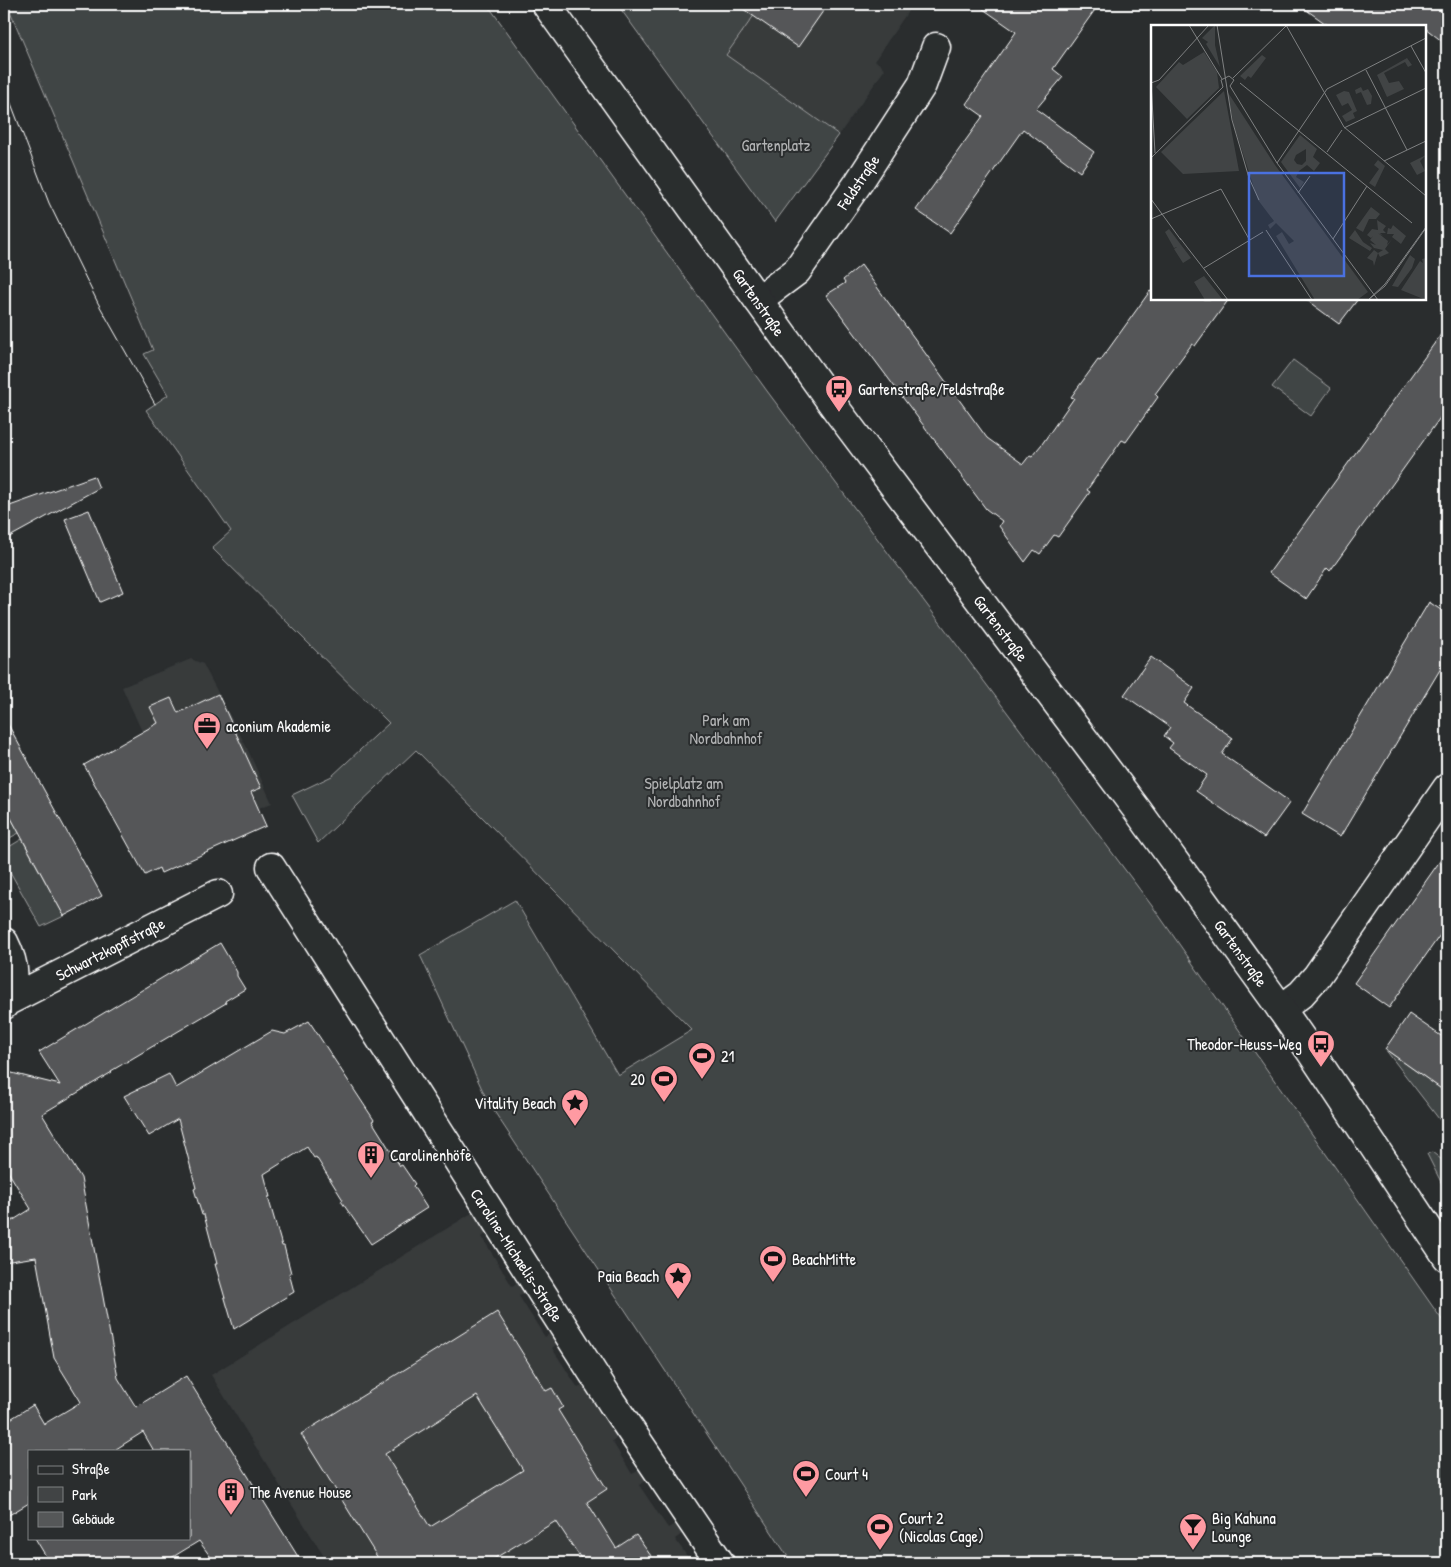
<svg xmlns="http://www.w3.org/2000/svg" width="1451" height="1567" font-family="'Patrick Hand',sans-serif">
<style>
.built{fill:#373a3b}
.green{fill:#414445;stroke:#a0a2a2}
.building{fill:#555758;stroke:#fff;fill-rule:evenodd}
.lines{fill:none;stroke-linecap:round;stroke-linejoin:round}
.minor-casing{stroke:#fff;stroke-width:31}
.tertiary-casing{stroke:#fff;stroke-width:31}
.minor{stroke:#2a2d2e;stroke-width:28}
.tertiary{stroke:#2a2d2e;stroke-width:28}
.tram{stroke:#fff;stroke-width:1}
.labels{text-anchor:middle;stroke-width:4;stroke-linejoin:round;paint-order:stroke}
.park-label{font-size:16px;fill:#b3b4b5;stroke:#2a2d2e}
.street-label{font-size:16px;fill:#fff;stroke:#2a2d2e}
.poi-label{font-size:16px;fill:#fff;stroke:#2a2d2e;text-anchor:start}
.inset-road{fill:none;stroke:#7f8182;stroke-width:1}
.view{fill:#4a71e0;fill-opacity:0.15;stroke:#4a71e0;stroke-width:2.5}
.inset-edge{fill:none;stroke:#fff;stroke-width:2.5}
</style>
<rect width="100%" height="100%" fill="#2a2d2e"/>
<filter id="ink" filterUnits="userSpaceOnUse"><feTurbulence type="fractalNoise" baseFrequency=".02" numOctaves="2"/><feDisplacementMap in="SourceGraphic" scale="10" xChannelSelector="R" yChannelSelector="G"/><feConvolveMatrix kernelMatrix="1 2 1 2 8 2 1 2 1" color-interpolation-filters="sRGB"/></filter>
<g filter="url(#ink)">
<path class="built" d="M 762,4 L 913,4 L 875,60 L 885,69 L 839,135 L 726,55 Z
M 191,659 L 203,664 L 247,748 L 272,803 L 259,808 L 266,826 L 210,851 L 206,845 L 195,850 L 122,687 Z
M 475,1211 L 489,1232 L 482,1237 L 512,1286 L 520,1281 L 526,1292 L 519,1296 L 545,1337 L 552,1332 L 558,1343 L 552,1348 L 578,1388 L 585,1384 L 618,1437 L 612,1441 L 632,1474 L 640,1470 L 646,1481 L 639,1485 L 668,1528 L 675,1524 L 682,1534 L 675,1539 L 692,1563 L 328,1563 L 211,1375 Z"/>
<path class="green" d="M 7,4 L 487,4 L 767,391 L 1158,914 L 1447,1327 L 1447,1563 L 792,1563 L 488,1102 L 420,955 L 515,900 L 618,1075 L 692,1030 L 416,750 L 318,843 L 292,795 L 332,776 L 389,723 L 212,548 L 231,531 L 146,410 L 168,395 L 144,354 L 153,350 Z
M 617,4 L 762,4 L 726,55 L 839,135 L 775,222 Z
M 1293,360 L 1331,388 L 1311,416 L 1272,387 Z
M 4,805 L 19,833 L 4,841 Z
M 22,839 L 64,916 L 41,927 L 4,861 L 4,850 Z
M 1385,1049 L 1447,1093 L 1447,1129 L 1439,1119 Z
M 1432,1152 L 1447,1164 L 1447,1194 L 1427,1154 Z"/>
<path class="building" d="M 736,4 L 828,4 L 798,47 Z
M 976,4 L 1099,4 L 1053,69 L 1063,77 L 1036,109 L 1094,152 L 1080,172 L 1023,129 L 950,233 L 916,210 L 983,116 L 966,104 L 1016,32 Z
M 1298,4 L 1447,4 L 1447,45 L 1425,28 L 1425,26 L 1329,26 Z
M 861,265 L 987,438 L 1023,464 L 1030,455 L 1032,456 L 1042,444 L 1074,398 L 1071,397 L 1098,360 L 1100,361 L 1150,291 L 1152,292 L 1152,299 L 1229,299 L 1195,346 L 1192,344 L 1155,394 L 1158,397 L 1126,442 L 1122,440 L 1087,490 L 1090,492 L 1058,537 L 1054,535 L 1040,554 L 1034,550 L 1025,562 L 999,526 L 1002,521 L 986,509 L 826,295 L 845,283 L 843,280 Z
M 1305,299 L 1358,299 L 1339,324 Z
M 1447,326 L 1447,408 L 1330,571 L 1327,568 L 1306,599 L 1269,573 Z
M 94,476 L 99,488 L 4,540 L 4,508 Z
M 89,510 L 123,592 L 100,602 L 65,519 Z
M 1429,602 L 1447,614 L 1447,658 L 1340,837 L 1302,814 Z
M 1151,657 L 1194,688 L 1184,703 L 1233,738 L 1222,754 L 1290,802 L 1264,838 L 1196,791 L 1207,775 L 1169,748 L 1173,743 L 1164,736 L 1170,727 L 1124,695 Z
M 218,694 L 261,788 L 251,792 L 266,826 L 161,873 L 159,868 L 145,875 L 84,765 L 158,723 L 150,707 L 171,698 L 178,713 Z
M 4,717 L 102,896 L 64,916 L 4,805 Z
M 1447,851 L 1447,925 L 1389,1008 L 1354,983 Z
M 220,943 L 237,972 L 237,976 L 245,989 L 225,1001 L 226,1003 L 111,1071 L 112,1072 L 42,1114 L 81,1178 L 118,1378 L 136,1407 L 186,1376 L 302,1563 L 215,1563 L 199,1541 L 163,1563 L 50,1563 L 35,1538 L 189,1538 L 189,1451 L 154,1451 L 143,1432 L 113,1451 L 29,1451 L 29,1503 L 4,1518 L 4,1423 L 33,1405 L 44,1424 L 81,1402 L 54,1358 L 36,1257 L 4,1262 L 4,1226 L 31,1209 L 4,1165 L 4,1071 L 60,1085 L 39,1052 Z
M 1409,1014 L 1447,1040 L 1447,1093 L 1385,1049 Z
M 309,1021 L 374,1120 L 372,1121 L 400,1166 L 402,1165 L 415,1184 L 413,1186 L 427,1208 L 371,1244 L 341,1201 L 343,1200 L 316,1157 L 314,1158 L 307,1147 L 264,1174 L 270,1197 L 268,1197 L 282,1246 L 284,1246 L 291,1273 L 289,1273 L 294,1292 L 234,1329 L 215,1264 L 217,1264 L 204,1215 L 202,1215 L 194,1189 L 196,1188 L 178,1119 L 149,1136 L 124,1096 L 169,1074 L 176,1088 L 272,1031 L 285,1034 Z
M 497,1312 L 546,1391 L 552,1388 L 563,1407 L 558,1410 L 607,1489 L 587,1502 L 616,1548 L 636,1535 L 656,1563 L 584,1563 L 556,1521 L 487,1563 L 381,1563 L 301,1434 ZM 477,1396 L 523,1470 L 430,1527 L 385,1454 Z"/>
<g class="lines">
<defs>
<path id="minor" d="M 758,300 L 797,271 L 859,182 L 922,85 L 936,47
M 271,867 L 612,1403 L 720,1563
M 4,942 C 16,966 17,981 4,1005
M 6,1002 L 218,894
M 1281,1009 L 1301,994 L 1317,976 L 1447,788"/>
<path id="tertiary" d="M 546,4 L 839,413 L 1138,811 L 1274,999 L 1311,1052 L 1447,1257"/>
</defs>
<use href="#minor" class="minor-casing"/>
<use href="#tertiary" class="tertiary-casing"/>
<use href="#minor" class="minor"/>
<use href="#tertiary" class="tertiary"/>
<path class="tram" d="M 4,85 L 49,203 L 98,303 L 155,404"/>
</g>
</g>
<defs>
<symbol id="bus-pin" viewBox="-11 -11 22 30"><path d="M0 17L-7.5 6A9.5 9.5 0 1 1 7.5 6Z" fill="#ff9aa2" stroke="#2a2d2e"/><path d="M-5-6H5V4H4V6H2V4H-2V6H-4V4H-5ZM-3.5-4V0h7V-4ZM-3.5 1.2v1.5H-2V1.2ZM2 1.2v1.5H3.5V1.2Z" fill="#111"/></symbol>
<symbol id="office-pin" viewBox="-11 -11 22 30"><path d="M0 17L-7.5 6A9.5 9.5 0 1 1 7.5 6Z" fill="#ff9aa2" stroke="#2a2d2e"/><path d="M-6-3h4V-5.5h4V-3h4V5H-6ZM-1-4.5V-3h2v-1.5ZM-6 0V1H6V0Z" fill="#111"/></symbol>
<symbol id="stadium-pin" viewBox="-11 -11 22 30"><path d="M0 17L-7.5 6A9.5 9.5 0 1 1 7.5 6Z" fill="#ff9aa2" stroke="#2a2d2e"/><path d="M0-5a6.5 5 0 1 0 0 10a6.5 5 0 1 0 0-10ZM-3.5-1.8h7v3.6h-7Z" fill="#111"/></symbol>
<symbol id="sight-pin" viewBox="-11 -11 22 30"><path d="M0 17L-7.5 6A9.5 9.5 0 1 1 7.5 6Z" fill="#ff9aa2" stroke="#2a2d2e"/><path d="M0-6L1.8-2.2L6-1.7L2.9 1.2L3.7 5.4L0 3.3L-3.7 5.4L-2.9 1.2L-6-1.7L-1.8-2.2Z" fill="#111"/></symbol>
<symbol id="building-pin" viewBox="-11 -11 22 30"><path d="M0 17L-7.5 6A9.5 9.5 0 1 1 7.5 6Z" fill="#ff9aa2" stroke="#2a2d2e"/><path d="M-4-6H4V6H1V3H-1V6H-4ZM-2.5-4.3h1.7v1.8h-1.7ZM.8-4.3h1.7v1.8H.8ZM-2.5-1h1.7V.8h-1.7ZM.8-1h1.7V.8H.8Z" fill="#111"/></symbol>
<symbol id="bar-pin" viewBox="-11 -11 22 30"><path d="M0 17L-7.5 6A9.5 9.5 0 1 1 7.5 6Z" fill="#ff9aa2" stroke="#2a2d2e"/><path d="M-6-5H6L.8 .8V4.5H3.5V6h-7V4.5H-.8V.8Z" fill="#111"/></symbol>
</defs>
<g fill-rule="evenodd">
<use href="#bus-pin" x="823" y="373" width="32" height="43"/>
<use href="#office-pin" x="191" y="710" width="32" height="43"/>
<use href="#bus-pin" x="1305" y="1028" width="32" height="43"/>
<use href="#stadium-pin" x="686" y="1040" width="32" height="43"/>
<use href="#stadium-pin" x="648" y="1063" width="32" height="43"/>
<use href="#sight-pin" x="559" y="1087" width="32" height="43"/>
<use href="#building-pin" x="355" y="1139" width="32" height="43"/>
<use href="#stadium-pin" x="757" y="1243" width="32" height="43"/>
<use href="#sight-pin" x="662" y="1260" width="32" height="43"/>
<use href="#stadium-pin" x="790" y="1458" width="32" height="43"/>
<use href="#building-pin" x="215" y="1476" width="32" height="43"/>
<use href="#stadium-pin" x="864" y="1511" width="32" height="43"/>
<use href="#bar-pin" x="1177" y="1511" width="32" height="43"/>
</g>
<g class="labels">
<g class="park-label">
<text x="776" y="151">Gartenplatz</text>
<text x="726" y="726">Park am<tspan x="726" dy="18">Nordbahnhof</tspan></text>
<text x="684" y="789">Spielplatz am<tspan x="684" dy="18">Nordbahnhof</tspan></text>
</g>
<g class="street-label">
<text transform="translate(858 182) rotate(-56)" y="6">Feldstraße</text>
<text transform="translate(759 302) rotate(55)" y="6">Gartenstraße</text>
<text transform="translate(1001 628) rotate(53)" y="6">Gartenstraße</text>
<text transform="translate(110 949) rotate(-27)" y="6">Schwartzkopffstraße</text>
<text transform="translate(1241 953) rotate(54)" y="6">Gartenstraße</text>
<text transform="translate(517 1255) rotate(57)" y="6">Caroline-Michaelis-Straße</text>
</g>
<g class="poi-label">
<text x="858" y="395">Gartenstraße/Feldstraße</text>
<text x="226" y="732">aconium Akademie</text>
<text x="1302" y="1050" text-anchor="end">Theodor-Heuss-Weg</text>
<text x="721" y="1062">21</text>
<text x="645" y="1085" text-anchor="end">20</text>
<text x="556" y="1109" text-anchor="end">Vitality Beach</text>
<text x="390" y="1161">Carolinenhöfe</text>
<text x="792" y="1265">BeachMitte</text>
<text x="659" y="1282" text-anchor="end">Paia Beach</text>
<text x="825" y="1480">Court 4</text>
<text x="250" y="1498">The Avenue House</text>
<text x="899" y="1524">Court 2<tspan x="899" dy="18">(Nicolas Cage)</tspan></text>
<text x="1212" y="1524">Big Kahuna<tspan x="1212" dy="18">Lounge</tspan></text>
</g>
</g>
<g transform="translate(1151 25)">
<rect width="275" height="275" fill="#2a2d2e"/>
<path d="M 64,0 L 64,20 L 69,42 L 55,19 L 57,17 L 51,13 ZM 53,27 L 66,47 L 68,63 L 36,94 L 5,62 L 28,37 L 32,40 ZM 111,30 L 115,33 L 100,53 L 97,51 L 94,55 L 89,51 ZM 256,33 L 261,40 L 257,42 L 254,37 L 233,48 L 238,58 L 248,56 L 253,64 L 236,72 L 226,50 ZM 210,62 L 212,66 L 217,64 L 221,71 L 220,79 L 216,80 L 210,67 L 205,69 L 204,65 ZM 73,66 L 88,146 L 32,149 L 10,127 ZM 76,66 L 124,140 L 217,267 L 206,275 L 164,275 L 125,211 L 131,207 L 138,219 L 143,216 L 125,198 L 119,204 L 117,200 L 123,196 L 107,175 L 83,101 ZM 193,66 L 198,67 L 206,86 L 202,88 L 204,93 L 195,97 L 191,91 L 201,85 L 197,78 L 191,81 L 185,70 ZM 149,110 L 166,124 L 162,132 L 169,138 L 163,146 L 156,140 L 148,146 L 145,152 L 153,157 L 149,163 L 130,137 ZM 155,124 L 155,136 L 151,140 L 146,139 L 143,135 L 145,130 ZM 275,130 L 269,136 L 274,146 L 266,150 L 259,138 ZM 227,135 L 234,141 L 224,162 L 218,158 L 228,144 L 223,140 ZM 220,182 L 229,189 L 225,194 L 218,194 L 212,207 L 205,203 ZM 226,195 L 235,201 L 232,205 L 235,208 L 229,208 L 232,211 L 227,208 L 237,216 L 236,220 L 241,214 L 234,224 L 238,228 L 229,232 L 227,228 L 223,241 L 222,236 L 216,233 L 223,225 L 227,228 L 232,225 L 223,223 L 219,218 L 225,220 L 219,215 L 222,211 L 220,213 L 216,210 L 221,204 L 227,205 ZM 242,200 L 255,211 L 250,219 L 241,212 L 243,209 L 236,209 L 237,203 L 240,204 ZM 18,204 L 40,233 L 32,238 L 23,224 L 26,222 L 23,223 L 14,207 ZM 204,205 L 212,217 L 221,223 L 219,226 L 198,213 ZM 259,230 L 264,234 L 261,243 L 247,262 L 241,261 ZM 271,234 L 275,233 L 275,275 L 250,265 L 269,236 L 272,238 ZM 53,251 L 72,275 L 54,275 L 43,257 Z" fill="#414445" fill-rule="evenodd"/>
<path class="inset-road" d="M 38,0 L 71,54M 66,0 L 81,95 L 98,153 L 108,175M 135,0 L 193,102 L 275,171M 260,21 L 275,48M 215,45 L 256,125M 82,53 L 136,0M 0,57 L 4,128M 0,58 L 8,55 L 58,0M 89,58 L 261,198M 79,61 L 126,138 L 227,275M 72,62 L 70,55 L 78,51 L 83,55 L 79,61M 193,103 L 275,63M 176,127 L 191,105M 0,133 L 72,62M 233,136 L 275,116M 126,138 L 176,64 L 275,13M 147,168 L 159,151M 0,174 L 30,215M 0,194 L 70,164 L 98,214M 115,205 L 161,275M 29,213 L 77,275M 182,214 L 216,161M 53,243 L 112,207M 217,275 L 234,261 L 275,203M 217,275 L 234,259 L 275,202"/>
<path class="view" d="M 98,148 L 193,148 L 193,251 L 98,251 Z"/>
<rect width="275" height="275" class="inset-edge"/>
</g>
<rect width="1451" height="1567" fill="none" stroke="#2a2d2e" stroke-width="20"/>
<rect x="10" y="10" width="1431" height="1547" fill="none" stroke="#fff" stroke-width="2" filter="url(#ink)"/>
<rect x="28" y="1450" width="162" height="90" fill="#2a2d2e" stroke="#7f8182"/>
<rect x="38" y="1466" width="25" height="8" fill="#2a2d2e" stroke="#7f8182"/>
<text x="72" y="1474" font-size="15" fill="#ffffff">Straße</text>
<rect x="38" y="1487" width="25" height="15" fill="#414445" stroke="#7f8182"/>
<text x="72" y="1500" font-size="15" fill="#ffffff">Park</text>
<rect x="38" y="1512" width="25" height="15" fill="#555758" stroke="#7f8182"/>
<text x="72" y="1524" font-size="15" fill="#ffffff">Gebäude</text>
</svg>
